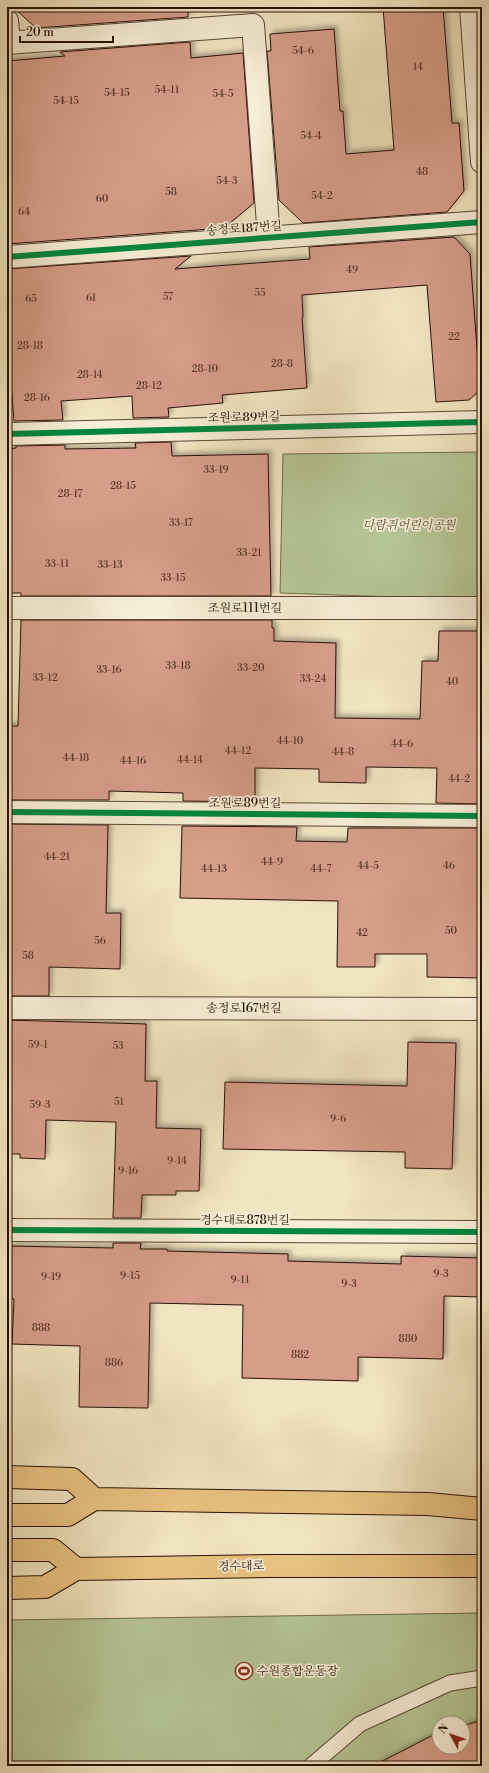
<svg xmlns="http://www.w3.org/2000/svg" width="489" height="1773" font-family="'Libre Bodoni','Noto Serif KR',serif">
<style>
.green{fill:#b6c697;stroke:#706a4e;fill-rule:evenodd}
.building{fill:#d69d89;stroke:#290f06;filter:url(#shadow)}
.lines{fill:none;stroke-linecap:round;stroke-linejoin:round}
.service-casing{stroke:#5b4535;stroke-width:17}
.minor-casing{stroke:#5b4535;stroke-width:24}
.primary-casing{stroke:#290f06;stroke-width:24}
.service{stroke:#f7efd7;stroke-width:15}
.minor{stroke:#f7efd7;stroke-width:22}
.primary{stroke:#e9c381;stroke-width:22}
.cycleway-casing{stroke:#f7efd7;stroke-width:8}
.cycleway{stroke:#00873e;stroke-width:6}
.labels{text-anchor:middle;stroke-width:3.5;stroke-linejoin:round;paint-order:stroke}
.number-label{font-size:10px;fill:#543227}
.street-label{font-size:12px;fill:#290f06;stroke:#f7efd7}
.park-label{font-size:12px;font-style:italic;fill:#5a4f39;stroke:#f7efd7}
.poi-label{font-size:12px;fill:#290f06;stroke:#f7efd7;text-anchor:start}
</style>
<defs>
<filter id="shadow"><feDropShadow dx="3.5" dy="-3.5" stdDeviation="2" flood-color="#0004"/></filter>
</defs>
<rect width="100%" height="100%" fill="#f2e6c2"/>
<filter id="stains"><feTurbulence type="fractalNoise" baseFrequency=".005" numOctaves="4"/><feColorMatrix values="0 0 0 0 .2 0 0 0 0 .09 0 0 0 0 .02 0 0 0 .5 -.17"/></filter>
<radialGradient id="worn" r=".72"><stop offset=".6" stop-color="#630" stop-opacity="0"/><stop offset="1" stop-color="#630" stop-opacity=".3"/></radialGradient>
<path class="green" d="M 482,452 L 482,600 L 280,593 L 283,454 Z
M 482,1613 L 482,1766 L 7,1766 L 7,1620 ZM 439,1723 L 463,1723 L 463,1747 L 439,1747 Z"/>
<path class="building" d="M 13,7 L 188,7 L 188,17 L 36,28 Z
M 383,7 L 443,7 L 452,123 L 459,123 L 464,191 L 447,212 L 303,223 L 279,200 L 267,51 L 271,51 L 270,34 L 334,29 L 340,111 L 343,111 L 346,154 L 394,150 Z
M 190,42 L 191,58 L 243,53 L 254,203 L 224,228 L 7,244 L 7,61 L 65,56 L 60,52 Z
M 454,237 L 470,254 L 480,390 L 469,400 L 436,402 L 427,285 L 302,295 L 303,317 L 302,317 L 307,388 L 222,395 L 223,403 L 168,408 L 169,417 L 133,418 L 132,396 L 61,401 L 63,420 L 14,421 L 9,358 L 7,358 L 7,269 L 191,256 L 175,269 L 310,259 L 309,247 Z
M 171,442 L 172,456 L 268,454 L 271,596 L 21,596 L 21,593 L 7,593 L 7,449 L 16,448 L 16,446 L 65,445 L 65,449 L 136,448 L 135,443 Z
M 21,620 L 272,620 L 272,628 L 274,628 L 274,641 L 336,643 L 335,718 L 420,719 L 422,661 L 438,661 L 439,631 L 482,631 L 482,804 L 436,803 L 437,768 L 366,767 L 366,783 L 319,782 L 319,769 L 255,768 L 255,802 L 183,801 L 183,793 L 109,791 L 109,800 L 7,800 L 7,726 L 18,726 Z
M 7,824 L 108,825 L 106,913 L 121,913 L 120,969 L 49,967 L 49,996 L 7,996 Z
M 182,826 L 297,827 L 296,841 L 347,842 L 348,828 L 482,828 L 482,978 L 427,977 L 427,954 L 375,954 L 375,967 L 337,967 L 338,901 L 180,898 Z
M 7,1020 L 146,1024 L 145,1081 L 157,1081 L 156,1128 L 201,1129 L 199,1191 L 176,1191 L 176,1195 L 142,1195 L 141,1218 L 113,1218 L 116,1122 L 46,1120 L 45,1159 L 20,1158 L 20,1154 L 7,1154 Z
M 408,1042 L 456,1043 L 452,1169 L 405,1168 L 405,1152 L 223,1149 L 225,1082 L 407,1086 Z
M 113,1243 L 141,1243 L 140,1249 L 167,1249 L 167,1251 L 288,1254 L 288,1261 L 401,1264 L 401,1256 L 482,1258 L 482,1297 L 444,1296 L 443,1359 L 358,1357 L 358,1381 L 242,1378 L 243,1305 L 150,1303 L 148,1408 L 79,1407 L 80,1346 L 12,1344 L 14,1299 L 7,1298 L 7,1246 L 113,1248 Z
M 482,1720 L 482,1766 L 373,1766 L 439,1732 L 439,1747 L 463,1747 L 463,1726 Z"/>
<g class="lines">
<defs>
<path id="service" d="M 311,1766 L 360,1724 L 450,1683 L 482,1678"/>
<path id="minor" d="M 471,7 L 482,162
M 7,21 L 9,42
M 7,43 L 253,25 L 269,238
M 7,257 L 482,222
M 7,434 L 482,422
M 7,608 L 482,608
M 7,812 L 482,816
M 7,1008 L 482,1009
M 7,1230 L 482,1232"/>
<path id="primary" d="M 7,1477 L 72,1479 L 94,1499
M 7,1515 L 68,1515 L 94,1499 L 428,1504 L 482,1509
M 7,1550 L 53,1550 L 76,1569 L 271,1566 L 482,1566
M 7,1588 L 45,1587 L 76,1569"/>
</defs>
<use href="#service" class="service-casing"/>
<use href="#minor" class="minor-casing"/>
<use href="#primary" class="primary-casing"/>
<use href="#service" class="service"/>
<use href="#minor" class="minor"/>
<use href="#primary" class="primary"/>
<defs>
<path id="cycleway" d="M 7,257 L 482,222
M 7,434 L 482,422
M 7,812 L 482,816
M 7,1230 L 482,1232"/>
</defs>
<use href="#cycleway" class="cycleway-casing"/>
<use href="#cycleway" class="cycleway"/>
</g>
<defs>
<symbol id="stadium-ring" viewBox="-11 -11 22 22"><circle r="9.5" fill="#f7efd7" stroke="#8f2418" stroke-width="1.5"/><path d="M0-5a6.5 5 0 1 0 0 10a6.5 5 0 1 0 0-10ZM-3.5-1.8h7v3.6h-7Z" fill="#8f2418"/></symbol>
</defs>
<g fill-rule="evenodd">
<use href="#stadium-ring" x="234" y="1661" width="20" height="20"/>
</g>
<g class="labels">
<g class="number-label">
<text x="303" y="54">54-6</text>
<text x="418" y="70">14</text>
<text x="167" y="93">54-11</text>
<text x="117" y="96">54-15</text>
<text x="223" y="97">54-5</text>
<text x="66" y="104">54-15</text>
<text x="311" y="139">54-4</text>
<text x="422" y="175">48</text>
<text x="227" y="184">54-3</text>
<text x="171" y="195">58</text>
<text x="322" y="199">54-2</text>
<text x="102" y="202">60</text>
<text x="24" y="215">64</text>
<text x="352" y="273">49</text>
<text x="260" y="296">55</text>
<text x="168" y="300">57</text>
<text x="91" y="301">61</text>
<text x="31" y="302">65</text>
<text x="454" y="340">22</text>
<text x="30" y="349">28-18</text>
<text x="282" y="367">28-8</text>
<text x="205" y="372">28-10</text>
<text x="90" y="378">28-14</text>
<text x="149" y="389">28-12</text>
<text x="37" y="401">28-16</text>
<text x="216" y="473">33-19</text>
<text x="123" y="489">28-15</text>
<text x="70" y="497">28-17</text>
<text x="181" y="526">33-17</text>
<text x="249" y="556">33-21</text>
<text x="57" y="567">33-11</text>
<text x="110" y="568">33-13</text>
<text x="173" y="581">33-15</text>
<text x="178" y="669">33-18</text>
<text x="251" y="671">33-20</text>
<text x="109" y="673">33-16</text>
<text x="45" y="681">33-12</text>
<text x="313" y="682">33-24</text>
<text x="452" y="685">40</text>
<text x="290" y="744">44-10</text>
<text x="402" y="747">44-6</text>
<text x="238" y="754">44-12</text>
<text x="343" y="755">44-8</text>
<text x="76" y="761">44-18</text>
<text x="190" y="763">44-14</text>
<text x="133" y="764">44-16</text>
<text x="459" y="782">44-2</text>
<text x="57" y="860">44-21</text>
<text x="272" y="865">44-9</text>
<text x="368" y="869">44-5</text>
<text x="449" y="869">46</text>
<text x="214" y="872">44-13</text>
<text x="321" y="872">44-7</text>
<text x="451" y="934">50</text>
<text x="362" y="936">42</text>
<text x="100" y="944">56</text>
<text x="28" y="959">58</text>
<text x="38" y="1048">59-1</text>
<text x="118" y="1049">53</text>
<text x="119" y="1105">51</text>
<text x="40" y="1108">59-3</text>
<text x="338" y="1122">9-6</text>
<text x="177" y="1164">9-14</text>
<text x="128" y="1174">9-16</text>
<text x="441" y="1277">9-3</text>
<text x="130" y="1279">9-15</text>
<text x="51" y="1280">9-19</text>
<text x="240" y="1283">9-11</text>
<text x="349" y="1287">9-3</text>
<text x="41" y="1331">888</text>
<text x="408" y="1342">880</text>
<text x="300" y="1358">882</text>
<text x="114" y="1366">886</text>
</g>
<g class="street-label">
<text transform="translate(244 228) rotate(-4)" y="4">송정로187번길</text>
<text transform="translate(244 417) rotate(-1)" y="4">조원로89번길</text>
<text x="245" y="612">조원로111번길</text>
<text x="245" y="807">조원로89번길</text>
<text x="244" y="1012">송정로167번길</text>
<text x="245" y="1224">경수대로878번길</text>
<text transform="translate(241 1566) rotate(-1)" y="4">경수대로</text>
</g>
<g class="park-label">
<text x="409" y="529">다람쥐어린이공원</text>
</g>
<g class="poi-label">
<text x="257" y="1675">수원종합운동장</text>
</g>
</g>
<rect width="489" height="1773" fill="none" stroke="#f2e6c2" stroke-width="24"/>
<rect x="8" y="8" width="473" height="1757" fill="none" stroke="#290f06" stroke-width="2"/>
<rect x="12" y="12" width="465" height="1749" fill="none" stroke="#290f06"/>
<g transform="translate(451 1735) rotate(310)"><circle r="19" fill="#f7efd7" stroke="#a59583"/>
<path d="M0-3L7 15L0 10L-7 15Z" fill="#8f2418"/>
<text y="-6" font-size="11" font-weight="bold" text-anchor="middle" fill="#290f06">N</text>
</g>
<path d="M20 36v6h93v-6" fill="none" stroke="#290f06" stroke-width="2"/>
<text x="26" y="36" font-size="12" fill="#290f06" stroke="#f7efd7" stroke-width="3" paint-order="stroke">20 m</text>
<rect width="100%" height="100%" filter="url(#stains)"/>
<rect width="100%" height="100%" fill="url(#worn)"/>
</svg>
